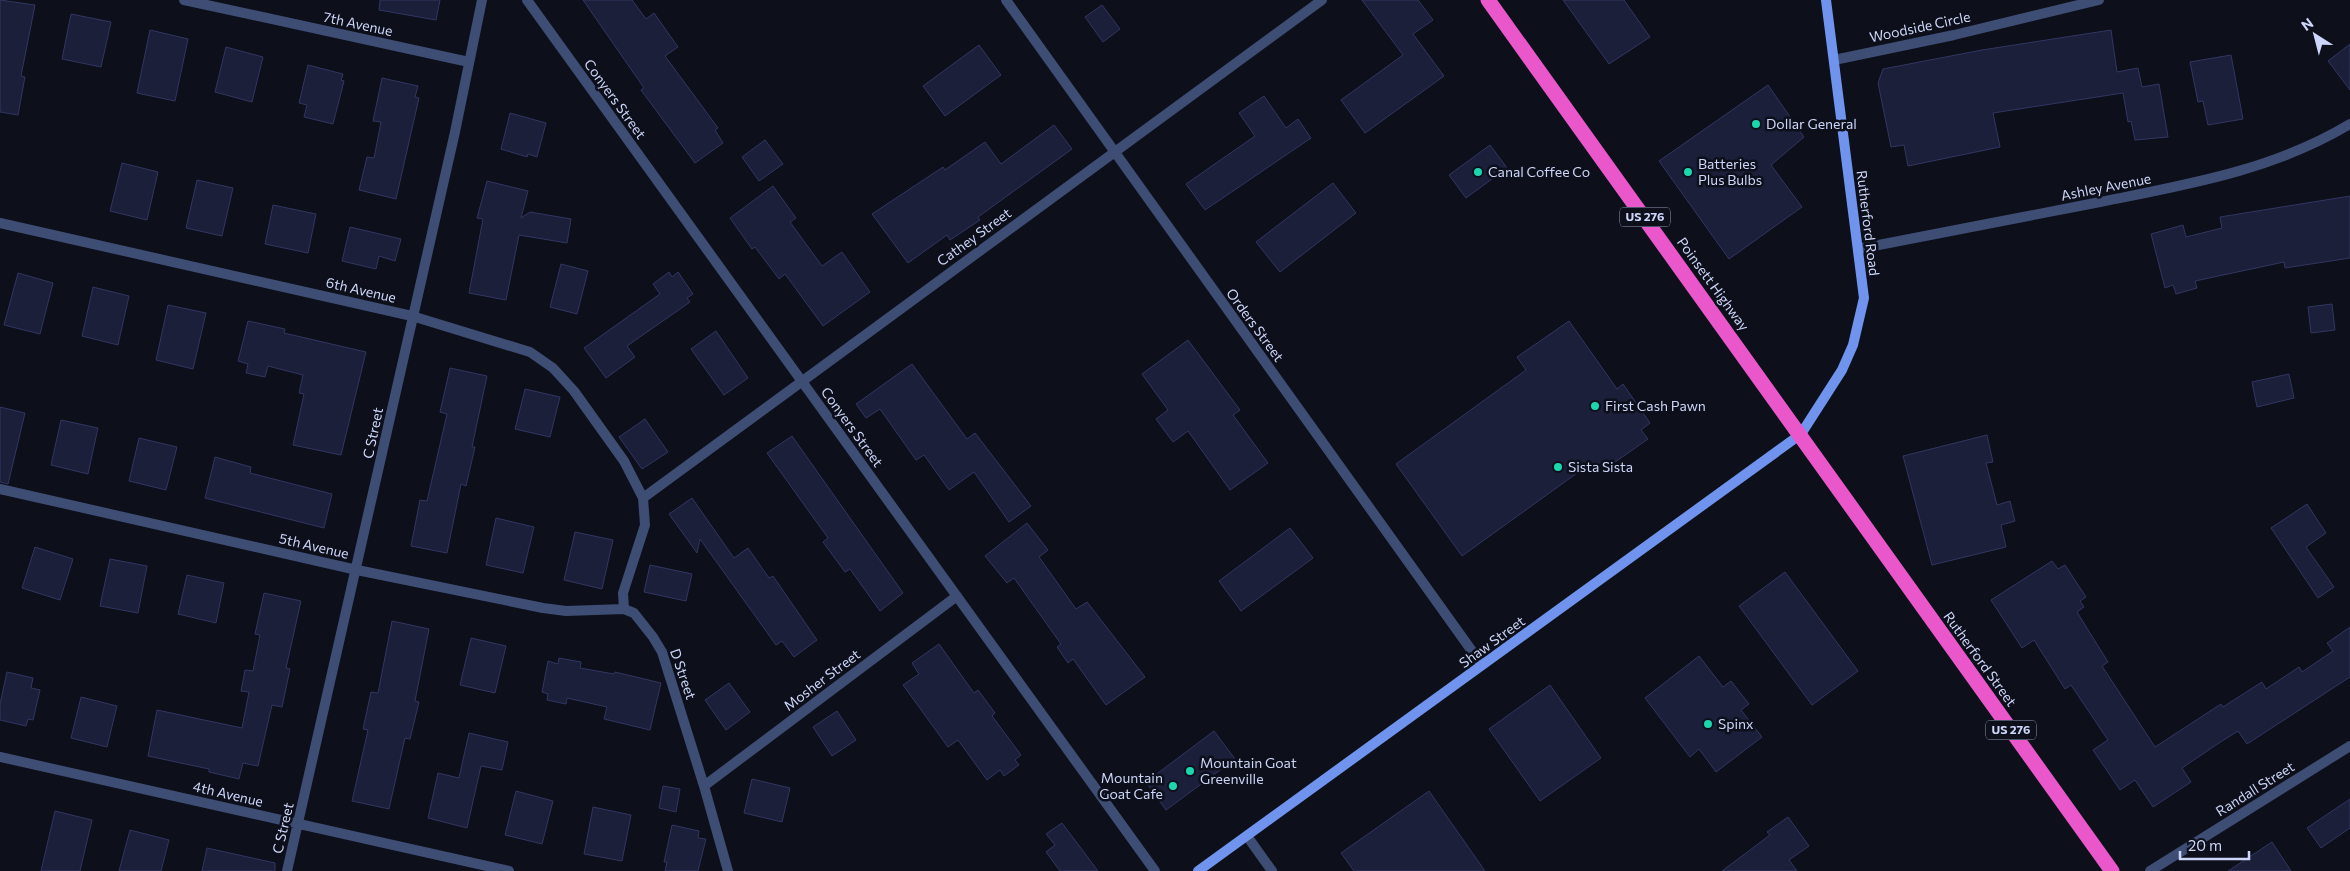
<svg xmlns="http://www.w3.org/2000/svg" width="2350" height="871" font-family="Commissioner,sans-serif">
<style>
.building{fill:#1c1f39;stroke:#313662}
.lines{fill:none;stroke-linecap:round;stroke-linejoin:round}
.street{stroke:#3e4d74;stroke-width:10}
.secondary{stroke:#7094ed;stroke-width:10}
.highway{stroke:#ea57cb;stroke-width:15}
.poi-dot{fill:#1bd7af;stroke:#0d0f1b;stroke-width:2}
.labels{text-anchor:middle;stroke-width:5;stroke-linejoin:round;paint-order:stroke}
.shield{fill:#0d0f1b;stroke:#939ab6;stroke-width:1}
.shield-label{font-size:12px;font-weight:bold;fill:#cdd6f9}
.street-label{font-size:14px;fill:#cdd6f9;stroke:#0d0f1b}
.poi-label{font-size:14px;fill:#cdd6f9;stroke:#0d0f1b;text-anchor:start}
</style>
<rect width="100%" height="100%" fill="#0d0f1b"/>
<path class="building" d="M 0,0 L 35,5 L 21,76 L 25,77 L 18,115 L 0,112 Z
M 380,0 L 440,0 L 436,20 L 379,10 Z
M 583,0 L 632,0 L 646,19 L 654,13 L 678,47 L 665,56 L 718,128 L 715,130 L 723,143 L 695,163 L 641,90 L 644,88 Z
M 1362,0 L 1418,0 L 1433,20 L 1413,34 L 1444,76 L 1365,133 L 1341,100 L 1403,55 Z
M 1563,0 L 1624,0 L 1650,37 L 1609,64 Z
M 1102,5 L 1120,29 L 1103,42 L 1085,17 Z
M 71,14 L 111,22 L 101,67 L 62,59 Z
M 150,30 L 188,39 L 175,101 L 137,93 Z
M 2111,30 L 2117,72 L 2138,68 L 2142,87 L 2159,84 L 2168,137 L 2135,140 L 2131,121 L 2128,122 L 2123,93 L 1993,113 L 2000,147 L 1908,166 L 1904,145 L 1891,147 L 1878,83 L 1883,69 L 1982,50 Z
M 2350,44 L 2350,90 L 2328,61 Z
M 979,45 L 1001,75 L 945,116 L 923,86 Z
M 226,47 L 263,57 L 252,102 L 215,92 Z
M 2231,55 L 2243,119 L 2208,125 L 2203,101 L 2198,102 L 2190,62 Z
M 308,65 L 343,74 L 341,80 L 344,81 L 333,124 L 304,117 L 307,105 L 299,103 Z
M 382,78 L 418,86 L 415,97 L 419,98 L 396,199 L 359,190 L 367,157 L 374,158 L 381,122 L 373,121 Z
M 1768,85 L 1804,137 L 1771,165 L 1802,207 L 1729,259 L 1659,161 Z
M 1264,96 L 1286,128 L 1298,119 L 1311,138 L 1205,210 L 1186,184 L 1255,136 L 1239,113 Z
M 510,113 L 546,123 L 537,157 L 528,154 L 527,157 L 501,149 Z
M 1054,125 L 1072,149 L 978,217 L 980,220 L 950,240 L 947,235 L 908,263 L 872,214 L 943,167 L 945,170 L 985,142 L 1001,164 Z
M 765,140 L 783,164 L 759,181 L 742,157 Z
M 1490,145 L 1507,168 L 1466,198 L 1449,175 Z
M 122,163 L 158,172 L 147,220 L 110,211 Z
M 197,180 L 233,188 L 222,236 L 186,228 Z
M 487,181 L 528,191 L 521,218 L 530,212 L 571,219 L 567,243 L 519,235 L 506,300 L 469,293 L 483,219 L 477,218 Z
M 1333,183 L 1356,213 L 1280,272 L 1256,242 Z
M 773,186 L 796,218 L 790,222 L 822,266 L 842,252 L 870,292 L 823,326 L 785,274 L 779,279 L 755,247 L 752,249 L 730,218 Z
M 2350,196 L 2350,258 L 2285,268 L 2284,262 L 2195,281 L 2197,288 L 2176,294 L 2173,285 L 2165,288 L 2151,234 L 2183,225 L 2186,237 L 2222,228 L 2220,217 Z
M 273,205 L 316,214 L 308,253 L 265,244 Z
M 350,227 L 401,239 L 395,261 L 379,256 L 376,269 L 342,261 Z
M 561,264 L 588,271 L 577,314 L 550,307 Z
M 669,272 L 672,277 L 678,272 L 693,294 L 687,298 L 690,302 L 627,346 L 635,357 L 606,378 L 584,348 L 660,294 L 653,284 Z
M 18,273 L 53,283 L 40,334 L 4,325 Z
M 93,287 L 129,296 L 118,345 L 82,336 Z
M 2332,304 L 2335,330 L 2311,333 L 2308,307 Z
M 168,305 L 206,313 L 193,369 L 156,360 Z
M 248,321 L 285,329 L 284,333 L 366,352 L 341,455 L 293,445 L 304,394 L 299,393 L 303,375 L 268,366 L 265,377 L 246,373 L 248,364 L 238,361 Z
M 1569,321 L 1617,389 L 1623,384 L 1650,423 L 1641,430 L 1648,439 L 1598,474 L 1591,463 L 1462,556 L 1396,464 L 1526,370 L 1517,357 Z
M 716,331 L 748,378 L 724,395 L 691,349 Z
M 1188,340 L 1240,410 L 1233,415 L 1268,463 L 1230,490 L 1188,431 L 1173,442 L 1156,419 L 1168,410 L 1142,374 Z
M 912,364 L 967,439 L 975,433 L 1031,506 L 1009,522 L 974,472 L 949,490 L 924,455 L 916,460 L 880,409 L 866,418 L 856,404 Z
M 450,368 L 487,376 L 472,447 L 475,447 L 466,486 L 461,484 L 447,553 L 411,546 L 420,500 L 427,501 L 447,414 L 440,412 Z
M 2289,374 L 2294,398 L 2257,407 L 2252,382 Z
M 525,389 L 560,397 L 550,437 L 515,429 Z
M 0,407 L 25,413 L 8,484 L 0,482 Z
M 645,419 L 668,452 L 642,469 L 619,437 Z
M 61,420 L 98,428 L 88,474 L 51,465 Z
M 1987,435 L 1993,462 L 1986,463 L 1997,505 L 2010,501 L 2015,521 L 2001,525 L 2006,547 L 1932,565 L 1903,456 Z
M 792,436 L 903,593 L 880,611 L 850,569 L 845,572 L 823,542 L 828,538 L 767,453 Z
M 139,438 L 177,447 L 166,490 L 129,481 Z
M 215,457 L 251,467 L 250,473 L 332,494 L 324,528 L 205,498 Z
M 692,498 L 734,558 L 748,548 L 769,578 L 773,576 L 817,640 L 794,657 L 782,641 L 776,645 L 700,539 L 697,553 L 669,514 Z
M 2307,504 L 2326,533 L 2306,547 L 2334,587 L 2318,598 L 2271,528 Z
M 496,518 L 534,527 L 523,573 L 486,565 Z
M 1027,523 L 1048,550 L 1039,557 L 1076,609 L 1087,602 L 1145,677 L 1106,705 L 1073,659 L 1068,663 L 1057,647 L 1061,644 L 1014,578 L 1007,583 L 985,556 Z
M 1290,528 L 1313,558 L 1241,611 L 1219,581 Z
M 575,532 L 613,540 L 602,589 L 564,580 Z
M 35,547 L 73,559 L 60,600 L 22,588 Z
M 110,559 L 147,566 L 138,613 L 100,606 Z
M 2052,561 L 2058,569 L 2065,565 L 2086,597 L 2080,601 L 2084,607 L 2077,612 L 2108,662 L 2102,666 L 2155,747 L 2221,704 L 2223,707 L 2262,682 L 2266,689 L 2299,667 L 2302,672 L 2333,651 L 2327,643 L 2350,627 L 2350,677 L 2247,744 L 2238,731 L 2219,743 L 2182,768 L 2191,782 L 2153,807 L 2135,780 L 2120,790 L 2093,750 L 2108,740 L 2071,685 L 2065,689 L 2034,640 L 2022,648 L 1991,600 Z
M 650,565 L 692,574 L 686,601 L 644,592 Z
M 1785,572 L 1858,671 L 1812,705 L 1739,606 Z
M 187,575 L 224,583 L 216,623 L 178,614 Z
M 264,593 L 301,601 L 286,668 L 290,669 L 282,707 L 272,705 L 258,766 L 243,763 L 239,779 L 209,772 L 209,769 L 148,756 L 157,710 L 242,728 L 249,692 L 241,691 L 245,670 L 253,671 L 260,635 L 255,634 Z
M 392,621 L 429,629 L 415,701 L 419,702 L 410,739 L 405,738 L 389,809 L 352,801 L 368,730 L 363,729 L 371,692 L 378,693 Z
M 471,638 L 506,646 L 495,693 L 460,685 Z
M 939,644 L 974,693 L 978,690 L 995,713 L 992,716 L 1021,755 L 1015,760 L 1019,765 L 1004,776 L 1000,770 L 987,780 L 958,740 L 948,747 L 903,685 L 919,674 L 912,663 Z
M 1699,656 L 1723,687 L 1731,681 L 1749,704 L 1741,710 L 1762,737 L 1716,772 L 1699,749 L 1690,757 L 1645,698 Z
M 559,658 L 581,662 L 580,668 L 614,674 L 615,672 L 661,683 L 650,730 L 604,719 L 607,707 L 567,698 L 566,704 L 547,700 L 548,694 L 542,692 L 548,661 L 558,664 Z
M 7,672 L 33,678 L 31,688 L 40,690 L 33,720 L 28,719 L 26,726 L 0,720 L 0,704 Z
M 729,683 L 750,712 L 726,730 L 705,700 Z
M 1550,685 L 1601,758 L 1540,801 L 1489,729 Z
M 81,697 L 117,706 L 107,747 L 71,738 Z
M 837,711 L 856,740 L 832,756 L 813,727 Z
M 1214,731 L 1235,759 L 1166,810 L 1146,782 Z
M 469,733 L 508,742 L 502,770 L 481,766 L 467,828 L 428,818 L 438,773 L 459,778 Z
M 752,779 L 790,788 L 782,822 L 744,813 Z
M 663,786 L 680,789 L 676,812 L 659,808 Z
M 516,791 L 553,801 L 542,844 L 505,835 Z
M 1429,791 L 1485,871 L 1354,871 L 1341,853 Z
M 2350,799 L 2350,828 L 2321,848 L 2307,828 Z
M 593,807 L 631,815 L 622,861 L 584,854 Z
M 55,811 L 92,820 L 80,871 L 41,871 Z
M 1788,817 L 1809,846 L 1789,860 L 1797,871 L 1722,871 L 1770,835 L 1767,832 Z
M 1062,823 L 1098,871 L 1060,871 L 1046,852 L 1055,845 L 1046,834 Z
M 672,825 L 699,831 L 698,838 L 706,839 L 698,871 L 665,871 L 667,862 L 664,862 Z
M 130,830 L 169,840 L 161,871 L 119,871 Z
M 2272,842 L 2291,871 L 2228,871 Z
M 207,848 L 275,863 L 275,871 L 202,871 Z"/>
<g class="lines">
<path class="street" d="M 184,0 L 469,62
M 527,0 L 1155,871
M 1006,0 L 1482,665
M 1834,60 L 1954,35 L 2099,0
M 0,223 L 412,316 L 530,352 L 553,368 L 574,391 L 624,461 L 643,498 L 645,525 L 623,593 L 624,609
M 1858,249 C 1937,234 2016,218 2095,203 C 2184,185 2272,171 2350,124
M 0,489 L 357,570 L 543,608 L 566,611 L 624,609 L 634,613 L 653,637 L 662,652 L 704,786 L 728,871
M 643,498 L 1322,0
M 0,757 L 509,871
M 704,786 L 957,596
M 1247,836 L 1272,871
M 287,871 L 455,132 L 482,0
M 2150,871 L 2350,746"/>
<path class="secondary" d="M 1198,871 L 1801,434 L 1842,370 L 1853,345 L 1864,298 L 1826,0"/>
<path class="highway" d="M 1488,0 L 2112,871"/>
</g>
<g class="poi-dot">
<circle cx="1756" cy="124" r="5"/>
<circle cx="1478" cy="172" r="5"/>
<circle cx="1688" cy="172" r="5"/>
<circle cx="1595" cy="406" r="5"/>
<circle cx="1558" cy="467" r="5"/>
<circle cx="1708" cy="724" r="5"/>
<circle cx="1190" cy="771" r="5"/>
<circle cx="1173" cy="786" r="5"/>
</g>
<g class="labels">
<g class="shield">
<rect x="1620" y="207.5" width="50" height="19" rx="4"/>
<rect x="1986" y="720.5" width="50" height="19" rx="4"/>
</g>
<g class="shield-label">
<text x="1645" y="221">US 276</text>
<text x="2011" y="734">US 276</text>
</g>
<g class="street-label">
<text transform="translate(358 24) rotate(12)" y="5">7th Avenue</text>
<text transform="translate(1920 27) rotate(-12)" y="5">Woodside Circle</text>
<text transform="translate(615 99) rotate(54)" y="5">Conyers Street</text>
<text transform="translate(2106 187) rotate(-11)" y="5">Ashley Avenue</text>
<text transform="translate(1868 223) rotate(83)" y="5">Rutherford Road</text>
<text transform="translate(974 237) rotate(-36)" y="5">Cathey Street</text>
<text transform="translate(1713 284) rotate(54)" y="5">Poinsett Highway</text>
<text transform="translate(361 290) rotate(13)" y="5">6th Avenue</text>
<text transform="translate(1255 325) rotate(54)" y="5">Orders Street</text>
<text transform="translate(852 427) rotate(54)" y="5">Conyers Street</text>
<text transform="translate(373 433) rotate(-78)" y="5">C Street</text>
<text transform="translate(314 546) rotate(13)" y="5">5th Avenue</text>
<text transform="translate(1492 642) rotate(-36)" y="5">Shaw Street</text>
<text transform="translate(1980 659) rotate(54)" y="5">Rutherford Street</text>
<text transform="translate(683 674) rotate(71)" y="5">D Street</text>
<text transform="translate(822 680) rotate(-37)" y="5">Mosher Street</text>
<text transform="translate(2255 789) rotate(-32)" y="5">Randall Street</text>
<text transform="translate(228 794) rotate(13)" y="5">4th Avenue</text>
<text transform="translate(283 828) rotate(-77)" y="5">C Street</text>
</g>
<g class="poi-label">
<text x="1766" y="129">Dollar General</text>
<text x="1698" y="169">Batteries<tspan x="1698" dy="16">Plus Bulbs</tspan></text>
<text x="1488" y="177">Canal Coffee Co</text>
<text x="1605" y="411">First Cash Pawn</text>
<text x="1568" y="472">Sista Sista</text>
<text x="1718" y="729">Spinx</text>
<text x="1200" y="768">Mountain Goat<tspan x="1200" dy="16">Greenville</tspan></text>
<text x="1163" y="783" text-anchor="end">Mountain<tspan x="1163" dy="16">Goat Cafe</tspan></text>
</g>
</g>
<g transform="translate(2315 35) rotate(324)" stroke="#0d0f1b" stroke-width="4" paint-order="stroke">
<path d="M0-4L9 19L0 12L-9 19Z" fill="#cdd6f9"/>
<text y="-8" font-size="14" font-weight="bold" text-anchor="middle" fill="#cdd6f9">N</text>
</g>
<path d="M2180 851v8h69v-8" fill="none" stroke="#cdd6f9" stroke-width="2.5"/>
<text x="2188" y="851" font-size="15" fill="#cdd6f9" stroke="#0d0f1b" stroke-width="4" paint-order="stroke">20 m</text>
</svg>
